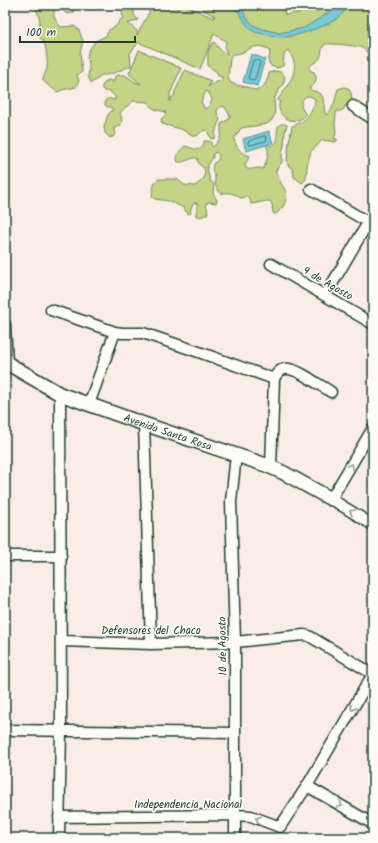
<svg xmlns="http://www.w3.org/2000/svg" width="378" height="843" font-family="Kalam,sans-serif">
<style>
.green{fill:#c5d386;stroke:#72885d;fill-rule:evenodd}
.water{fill:#7ac9d6;stroke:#569195}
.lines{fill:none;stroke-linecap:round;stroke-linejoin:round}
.shore{stroke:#437575;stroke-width:1}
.minor-casing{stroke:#1f3d34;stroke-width:13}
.major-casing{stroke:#1f3d34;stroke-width:16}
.minor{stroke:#fdfcf7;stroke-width:10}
.major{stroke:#fdfcf7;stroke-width:13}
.oneway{stroke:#8e9c96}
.labels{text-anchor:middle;stroke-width:3.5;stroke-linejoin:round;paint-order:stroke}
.street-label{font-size:11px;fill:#1f3d34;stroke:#fdfcf7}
</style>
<rect width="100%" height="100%" fill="#f9ede6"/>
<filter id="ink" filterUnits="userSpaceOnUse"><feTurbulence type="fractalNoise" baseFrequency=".025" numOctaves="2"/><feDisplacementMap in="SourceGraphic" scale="8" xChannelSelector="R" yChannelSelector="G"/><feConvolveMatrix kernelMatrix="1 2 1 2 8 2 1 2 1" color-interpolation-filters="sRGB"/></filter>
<g filter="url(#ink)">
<path class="green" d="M 34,5 L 75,5 L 73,13 L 67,14 L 57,6 C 51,15 54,19 61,27 L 74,26 L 79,30 L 83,41 L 80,53 L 82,72 L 77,75 L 79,81 L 76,87 L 62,90 L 57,92 C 52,87 47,86 43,80 C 44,74 46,72 47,68 C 48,64 46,46 44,43 C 42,38 36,37 36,30 C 36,27 39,26 40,22 C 40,17 36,9 34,5 Z
M 114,5 L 148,5 L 147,6 L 140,7 L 134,9 L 134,15 L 138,20 L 127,24 L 132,26 L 137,31 L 137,35 L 153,5 L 184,5 L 214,18 L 215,16 L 203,10 L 203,5 L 264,5 L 270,9 L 273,9 L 278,5 L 286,5 L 284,13 L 286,15 L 292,13 L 299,13 L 317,7 L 324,8 L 332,5 L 373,5 L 373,61 C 370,56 366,49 360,47 C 358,46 328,43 326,44 C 321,46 322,54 320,58 C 317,63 312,62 309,68 L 311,71 L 314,72 C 318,78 316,85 309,88 L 312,91 L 315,91 L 321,94 C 325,100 323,108 326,115 C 335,109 335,98 338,89 L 345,87 L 348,88 L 351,93 L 352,99 L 348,104 L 345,106 L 344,109 L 341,111 L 337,111 L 336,114 L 335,124 L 336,133 L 334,139 L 337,139 L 337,141 L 336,142 L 322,140 L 316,147 L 311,151 L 307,166 L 306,179 L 302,183 L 294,177 L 293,170 L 288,165 L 287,161 L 289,142 L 292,126 C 303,122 307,119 312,109 C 314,105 315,103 315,99 C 308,93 301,97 301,106 C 302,109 304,112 306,115 C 294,128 274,116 280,101 L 277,101 C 284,90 297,76 294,62 C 293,58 290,54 288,50 L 284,55 L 283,66 L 277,68 L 271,66 L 268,61 L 270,55 L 269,49 C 250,41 250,54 233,54 L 230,59 L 228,78 L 231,83 C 236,85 241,86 247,87 C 250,88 253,90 256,90 C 264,90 268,80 269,73 L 275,71 L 281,72 L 285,77 L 283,84 L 276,95 L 274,100 L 275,114 L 272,120 L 267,124 L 241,128 L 234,139 C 236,148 241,153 250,156 L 245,164 L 246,168 C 250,171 253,168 258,168 C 260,168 262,169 263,169 C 265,166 269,154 268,151 C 268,148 266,146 266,144 L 272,146 L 277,142 C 278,134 274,120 287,125 L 285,131 L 284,146 L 282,152 L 282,162 L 276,170 L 276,173 C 279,176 279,181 282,185 C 288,194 288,196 283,207 C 279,208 279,214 275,214 L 273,213 L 272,204 L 270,201 L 267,201 L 251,204 L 250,199 L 248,197 L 240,198 C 237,194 226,191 221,194 C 215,185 215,187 215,176 C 212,172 212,169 213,164 L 218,160 C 219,156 219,154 216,152 L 213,154 L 213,157 L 208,165 L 207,168 L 210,181 C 218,185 211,189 214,195 C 215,197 216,198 217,200 L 216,203 L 210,202 L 206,203 L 208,213 C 205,216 201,217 196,216 L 196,213 L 198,204 L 194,203 L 191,208 L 190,214 L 187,213 L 184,208 L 169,201 L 155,199 L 152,197 C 153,191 153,183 158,179 L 177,179 L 184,185 L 194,186 L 197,185 L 204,178 L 205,171 L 204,168 L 199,164 L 197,158 C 191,157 185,163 178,162 C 175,156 180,150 185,146 C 193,148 203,155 204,141 L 208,141 L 211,142 L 211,145 L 213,147 C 217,143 222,137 221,131 C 221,129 221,126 221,124 L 229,119 L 230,116 L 225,107 C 221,106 220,107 217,110 L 217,113 L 220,119 L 216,129 L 215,138 L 211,139 L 207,130 C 202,130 200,133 197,136 L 194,136 L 181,129 L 162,124 C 159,117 165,118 166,112 C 157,110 153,110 147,102 L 136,101 L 133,101 C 129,106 123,107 120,114 C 123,118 122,122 120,126 L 114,128 L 115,134 L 112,138 L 112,136 L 110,138 L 105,133 L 104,127 C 106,121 107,113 113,110 L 111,107 L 108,107 L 105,105 C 104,96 110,99 115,100 L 115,97 C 113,93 109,91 104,91 L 102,89 L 102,86 L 106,81 L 109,80 L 113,82 L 116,75 L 125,75 L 135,82 L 141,84 L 129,74 L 139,50 L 181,68 L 170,94 L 170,99 L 169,101 L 171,101 L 171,98 L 175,95 L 174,94 L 185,70 L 211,81 L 208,87 C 210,85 220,80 222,80 L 222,77 L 218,76 L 217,72 L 208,66 C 208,56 206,50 214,42 L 222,52 L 227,54 L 225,48 L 226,41 L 214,34 L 200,69 L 138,42 L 138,43 L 130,53 L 131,66 C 121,69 112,76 101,75 L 96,80 L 91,83 L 88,76 L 89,70 L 89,64 L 87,58 L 88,52 L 95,41 L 106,36 L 109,30 L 115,27 L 123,17 L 122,10 L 116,8 ZM 206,91 L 209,93 L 212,99 C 212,103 208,107 205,109 L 201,102 Z"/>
<path class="water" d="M 230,5 L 240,5 L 246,17 L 253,25 L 263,29 L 279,33 L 304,28 L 322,17 L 339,5 L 351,5 C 345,10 342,15 335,20 C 323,27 297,37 282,37 C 276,37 270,35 264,34 C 261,33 257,33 255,32 C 244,28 243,11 230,5 Z
M 251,54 L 265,59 L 257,86 L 243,82 Z
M 269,131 L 273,143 L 246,151 L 243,139 Z"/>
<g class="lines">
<path class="shore" d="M 255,60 L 259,61 L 260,63 L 255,79 L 252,80 L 249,79 L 248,78 L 253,61 Z
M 265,136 L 267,138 L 266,141 L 250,145 L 248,144 L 248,142 L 249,141 Z"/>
<defs>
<path id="minor" d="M 353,106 L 373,119
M 311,189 L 373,225
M 271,264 L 373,324
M 325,296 L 373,214
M 51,310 L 115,332 L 122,333 L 143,333 L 196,351 L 274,379
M 5,324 L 7,363
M 89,404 L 115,332
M 144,424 L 151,644
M 373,428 L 331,499 L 373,525
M 271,467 L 274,379 C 282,361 297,371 309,378 C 316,383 324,387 331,392
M 5,556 L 61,556
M 61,641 L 151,644 L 235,642 L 304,635 L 309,636 L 373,674
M 5,730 L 234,733
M 307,786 L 373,824
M 59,817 L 235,815 L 251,816 L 280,827 L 307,786 L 373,674
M 59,838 L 61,731 L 60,394
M 235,838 L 235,642 L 231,501 L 236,455"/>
<g id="major">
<path id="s1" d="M 5,362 L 60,394 L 144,424 L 266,465 L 284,473 L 331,499"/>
</g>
</defs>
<use href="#minor" class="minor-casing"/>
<use href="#major" class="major-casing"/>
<use href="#minor" class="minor"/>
<use href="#major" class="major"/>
</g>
<defs><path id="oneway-chevron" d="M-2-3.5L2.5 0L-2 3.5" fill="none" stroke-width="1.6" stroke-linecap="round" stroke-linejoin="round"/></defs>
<g class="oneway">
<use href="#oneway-chevron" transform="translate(351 466) rotate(-60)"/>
<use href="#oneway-chevron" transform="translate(352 512) rotate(-149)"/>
<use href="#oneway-chevron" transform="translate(353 708) rotate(121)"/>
<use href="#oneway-chevron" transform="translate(340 805) rotate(30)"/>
<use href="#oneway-chevron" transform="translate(258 819) rotate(-160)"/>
</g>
</g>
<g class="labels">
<g class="street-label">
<text transform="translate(328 283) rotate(30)" y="4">9 de Agosto</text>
<text dy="4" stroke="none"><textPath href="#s1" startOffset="178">Avenida Santa Rosa</textPath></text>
<text x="151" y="634">Defensores del Chaco</text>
<text transform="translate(222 646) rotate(-91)" y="4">10 de Agosto</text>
<text x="188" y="808">Independencia Nacional</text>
</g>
</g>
<rect width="378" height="843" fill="none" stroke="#fdfcf7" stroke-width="20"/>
<rect x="10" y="10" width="358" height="823" fill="none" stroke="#1f3d34" stroke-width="1.5" filter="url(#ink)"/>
<path d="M20 36v6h115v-6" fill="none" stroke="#1f3d34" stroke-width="2"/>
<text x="26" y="36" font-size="12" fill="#1f3d34" stroke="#fdfcf7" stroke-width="3" paint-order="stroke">100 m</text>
</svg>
